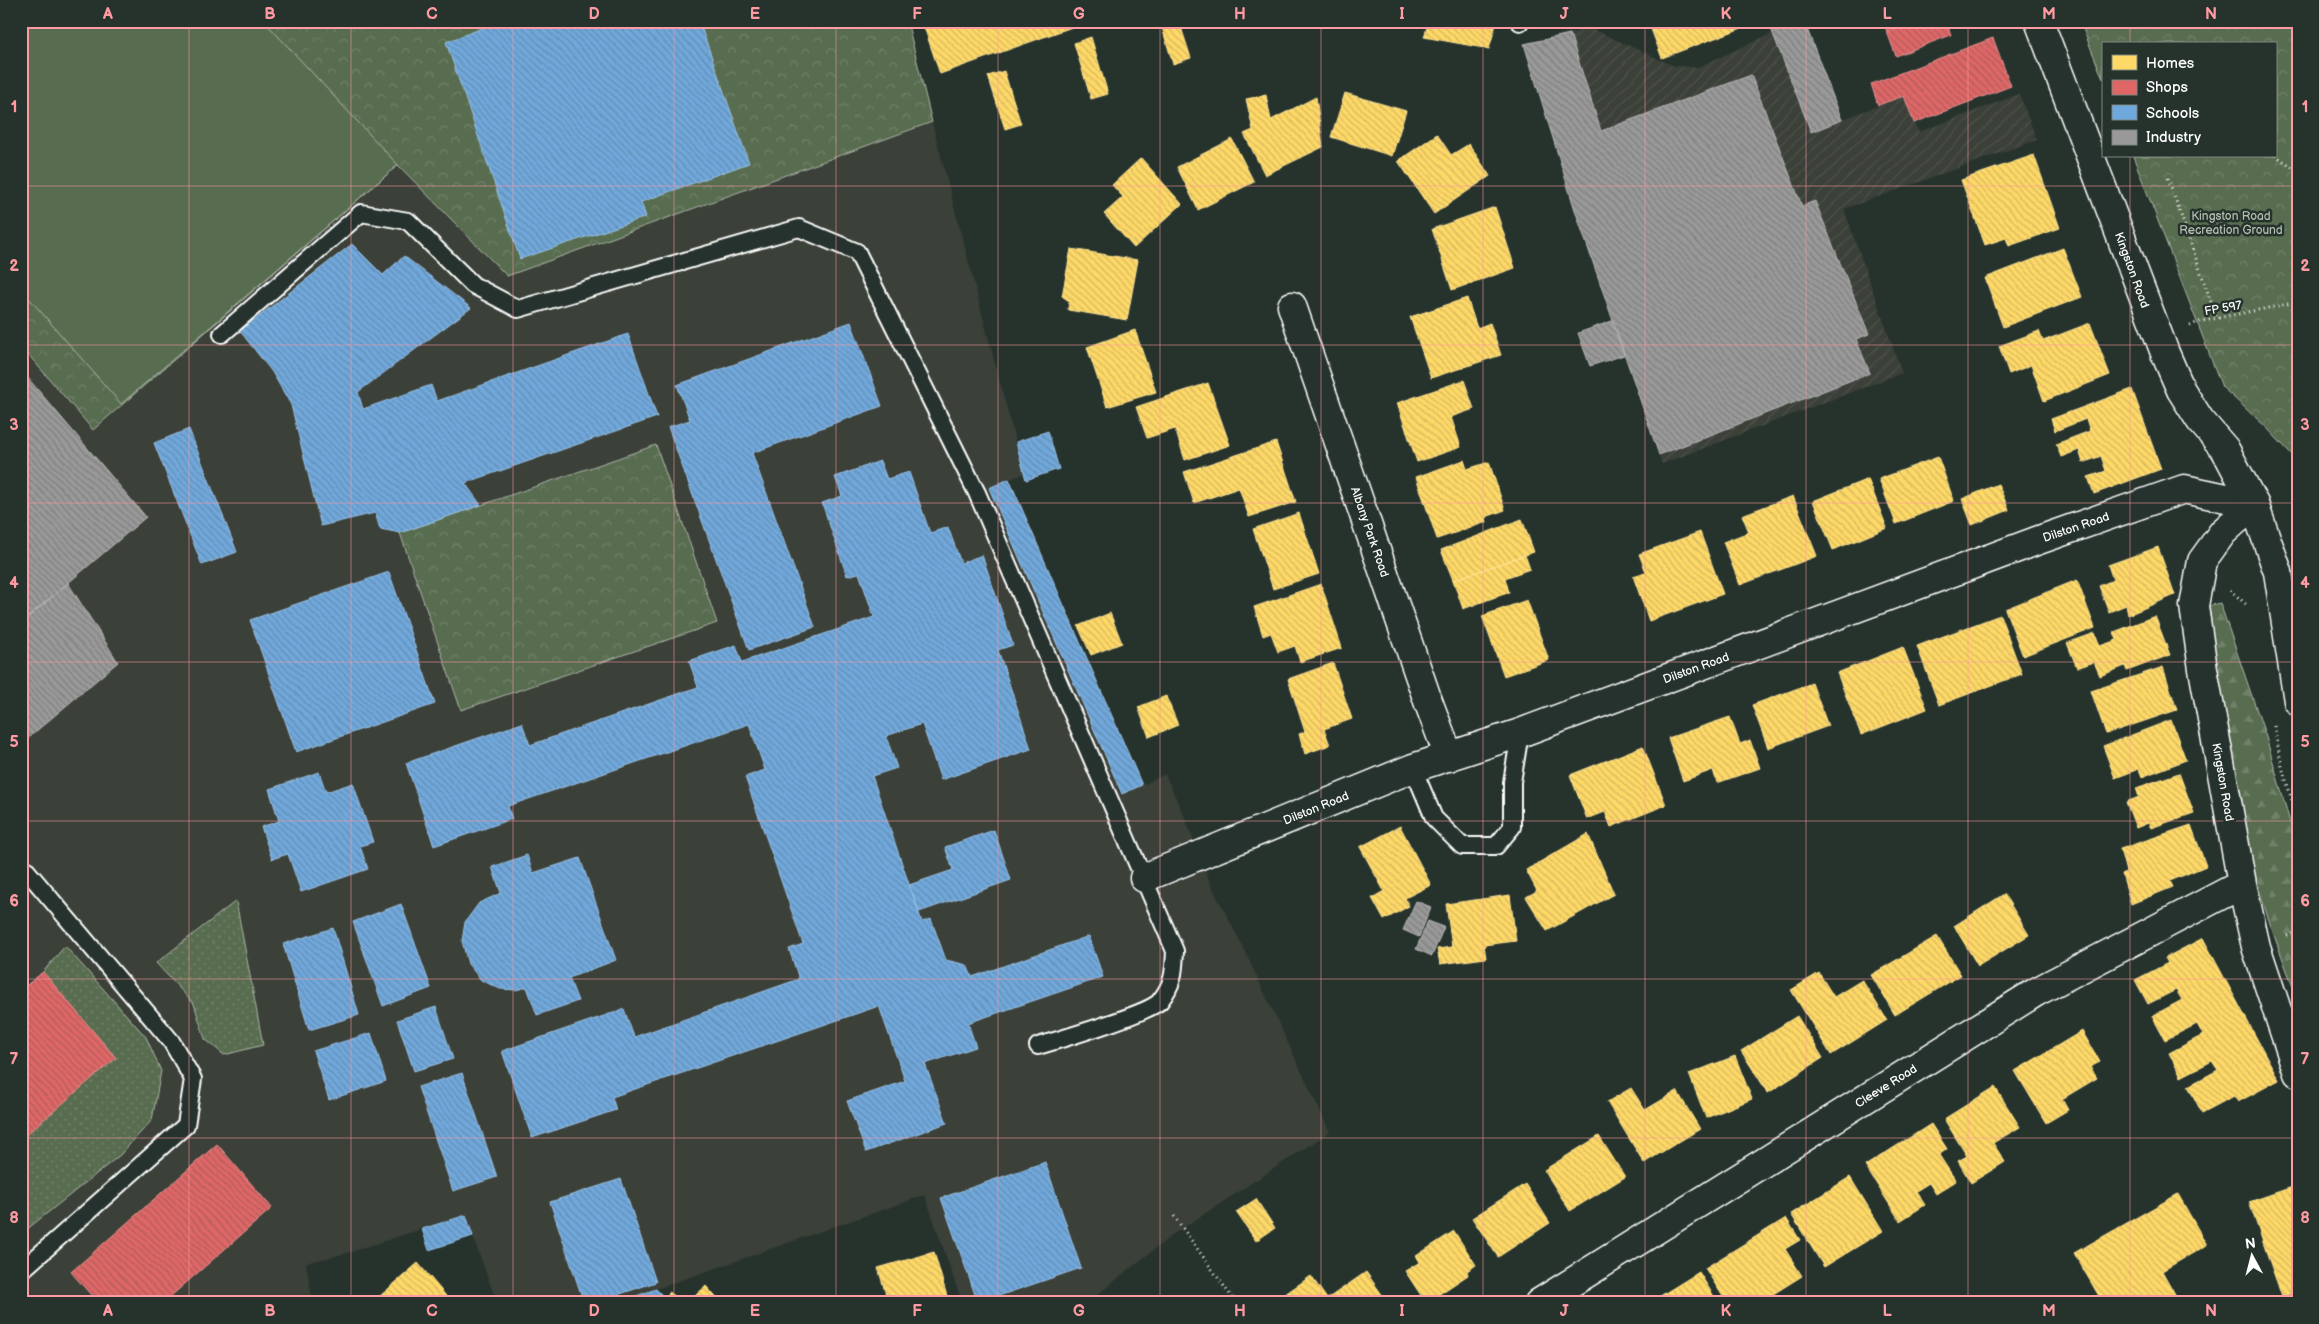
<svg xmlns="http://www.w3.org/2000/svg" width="2319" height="1324" font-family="'Balsamiq Sans',sans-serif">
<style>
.built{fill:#3a3f38}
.industrial{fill:url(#industrial-furrows)}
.grass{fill:url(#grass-dots);stroke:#acb6a8}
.forest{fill:url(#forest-firs);stroke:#acb6a8}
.park{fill:url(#park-crowns);stroke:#acb6a8}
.pitch{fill:#586c50;stroke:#acb6a8}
.homes{fill:url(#homes-back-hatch);stroke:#ffe494}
.shops{fill:url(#shops-back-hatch);stroke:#e99494}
.schools{fill:url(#schools-back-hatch);stroke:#9ac2e6}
.industry{fill:url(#industry-back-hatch);stroke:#b8b8b8}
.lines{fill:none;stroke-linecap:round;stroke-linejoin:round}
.lane-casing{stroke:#fff;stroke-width:20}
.street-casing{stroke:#fff;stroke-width:31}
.secondary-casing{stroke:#fff;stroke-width:31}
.path{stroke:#fff;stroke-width:3;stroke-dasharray:1 4;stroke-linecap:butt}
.lane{stroke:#26332d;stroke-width:16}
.street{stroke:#26332d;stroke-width:28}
.secondary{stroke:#26332d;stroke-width:28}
.grid{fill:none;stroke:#ff9aa2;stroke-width:1;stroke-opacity:0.55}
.labels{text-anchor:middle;stroke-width:5;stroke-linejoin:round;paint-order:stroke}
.park-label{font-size:12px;fill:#b4bdb0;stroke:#26332d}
.street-label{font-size:12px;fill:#fff;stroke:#26332d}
.neatline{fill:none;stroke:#ff9aa2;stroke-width:2}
.grid-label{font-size:16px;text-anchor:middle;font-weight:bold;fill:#ff9aa2}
</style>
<defs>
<pattern id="industrial-furrows" width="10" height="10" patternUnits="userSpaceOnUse" patternTransform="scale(1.25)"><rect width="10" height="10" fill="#3a3f38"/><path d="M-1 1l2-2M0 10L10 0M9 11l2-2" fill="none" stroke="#4e524c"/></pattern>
<pattern id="grass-dots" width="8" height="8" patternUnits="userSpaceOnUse" patternTransform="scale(1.25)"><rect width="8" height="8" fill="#586c50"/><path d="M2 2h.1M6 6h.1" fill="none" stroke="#71826a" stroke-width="1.8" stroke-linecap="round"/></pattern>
<pattern id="forest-firs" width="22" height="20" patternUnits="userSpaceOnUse" patternTransform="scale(1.25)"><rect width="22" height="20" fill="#586c50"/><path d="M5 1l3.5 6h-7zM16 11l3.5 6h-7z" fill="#71826a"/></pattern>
<pattern id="park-crowns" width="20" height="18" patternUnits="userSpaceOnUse" patternTransform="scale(1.25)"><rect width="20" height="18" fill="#586c50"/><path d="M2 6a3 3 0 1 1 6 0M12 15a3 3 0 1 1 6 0" fill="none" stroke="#71826a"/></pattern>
<pattern id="homes-back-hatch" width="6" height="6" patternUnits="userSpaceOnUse" patternTransform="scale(1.25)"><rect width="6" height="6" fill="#ffd966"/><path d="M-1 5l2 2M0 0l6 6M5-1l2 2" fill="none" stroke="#d2b660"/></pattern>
<pattern id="shops-back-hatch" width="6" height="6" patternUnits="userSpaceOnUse" patternTransform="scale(1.25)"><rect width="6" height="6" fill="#e06666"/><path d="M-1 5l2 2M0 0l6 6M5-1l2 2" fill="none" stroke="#ac5d5d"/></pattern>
<pattern id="schools-back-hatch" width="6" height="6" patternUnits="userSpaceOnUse" patternTransform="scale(1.25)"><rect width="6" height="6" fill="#6fa8dc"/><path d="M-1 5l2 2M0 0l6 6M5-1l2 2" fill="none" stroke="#648cb1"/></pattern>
<pattern id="industry-back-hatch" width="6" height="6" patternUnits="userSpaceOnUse" patternTransform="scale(1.25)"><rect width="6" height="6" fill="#999"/><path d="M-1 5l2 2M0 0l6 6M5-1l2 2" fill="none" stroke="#7e7e7e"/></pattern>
</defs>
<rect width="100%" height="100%" fill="#26332d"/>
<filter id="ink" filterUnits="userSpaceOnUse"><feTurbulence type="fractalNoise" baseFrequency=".02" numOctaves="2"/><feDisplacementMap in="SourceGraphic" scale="10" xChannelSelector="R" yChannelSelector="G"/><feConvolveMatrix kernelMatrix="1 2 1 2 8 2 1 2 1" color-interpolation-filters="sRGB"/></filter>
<g filter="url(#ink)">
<path class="built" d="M 21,21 L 907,21 L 932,122 L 1024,474 L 1010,479 L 1142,785 L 1165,774 L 1185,818 L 1211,885 L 1241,943 L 1330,1132 L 1175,1233 L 1087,1303 L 962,1303 L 925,1195 L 616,1303 L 497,1303 L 465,1215 L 348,1253 L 306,1263 L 313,1303 L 21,1303 Z"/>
<path class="industrial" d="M 1590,28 L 1674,66 L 1698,67 L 1773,33 L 1811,131 L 1904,96 L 1919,132 L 2019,94 L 2037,140 L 1844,209 L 1902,373 L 1662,464 L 1575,210 L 1524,44 Z"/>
<path class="grass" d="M 236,901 L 263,1045 L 224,1055 L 205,1039 L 194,1004 L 156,963 Z
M 65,946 L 146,1037 L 161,1071 L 152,1120 L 120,1155 L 21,1234 L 21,990 L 43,972 Z"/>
<path class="forest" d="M 2220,603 L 2266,737 L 2298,851 L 2298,1000 C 2280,952 2261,903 2249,852 C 2231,771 2220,688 2208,606 Z"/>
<path class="park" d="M 21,21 L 907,21 L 932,122 L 507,276 L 398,165 L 93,430 L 21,346 Z
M 2080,21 L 2298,21 L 2298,461 L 2265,426 L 2222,387 L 2133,156 L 2275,156 L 2275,44 L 2103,44 L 2103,79 Z
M 656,445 L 717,623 L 461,710 L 400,533 Z"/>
<path class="pitch" d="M 21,21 L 264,21 L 398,165 L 121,404 L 21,289 Z"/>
<path class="homes" d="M 922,21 L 1089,21 L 940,74 Z
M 1160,21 L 1179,21 L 1191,58 L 1173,64 Z
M 1429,21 L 1497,21 L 1489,49 L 1424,37 Z
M 1648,21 L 1748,21 L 1750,25 L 1662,58 Z
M 1091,37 L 1108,94 L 1091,99 L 1074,43 Z
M 1004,71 L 1021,124 L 1005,129 L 988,76 Z
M 1345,93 L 1406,111 L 1392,156 L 1331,137 Z
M 1266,95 L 1271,120 L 1316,97 L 1323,147 L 1265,175 L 1244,134 L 1253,130 L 1246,99 Z
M 1437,134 L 1451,155 L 1469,144 L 1490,176 L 1434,214 L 1398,161 Z
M 1232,139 L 1254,182 L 1198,210 L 1177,167 Z
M 2034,155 L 2060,228 L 2009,246 L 2006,238 L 1985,245 L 1961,180 Z
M 1141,158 L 1182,204 L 1134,248 L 1104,214 L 1123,197 L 1112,185 Z
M 1495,207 L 1515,268 L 1452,290 L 1432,229 Z
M 2063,248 L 2082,297 L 2003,327 L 1985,278 Z
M 1071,249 L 1138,260 L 1127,320 L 1068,310 L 1069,301 L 1062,296 Z
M 1467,298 L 1477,328 L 1490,323 L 1501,355 L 1431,378 L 1410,317 Z
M 2090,323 L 2110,375 L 2044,401 L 2031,365 L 2009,374 L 1999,346 L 2039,331 L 2043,341 Z
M 1135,330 L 1156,392 L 1107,407 L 1087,347 Z
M 1464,380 L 1474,409 L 1451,417 L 1461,447 L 1417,462 L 1397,403 Z
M 1208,383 L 1230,445 L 1185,460 L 1175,429 L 1147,438 L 1136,407 Z
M 2132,389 L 2161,469 L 2094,494 L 2088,477 L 2106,471 L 2101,456 L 2083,463 L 2079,450 L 2061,457 L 2056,444 L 2090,431 L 2086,419 L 2055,431 L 2051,419 Z
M 1276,442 L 1296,502 L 1249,517 L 1239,488 L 1194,503 L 1184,472 Z
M 1938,457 L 1954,501 L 1896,524 L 1879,479 Z
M 1464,460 L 1467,469 L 1489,462 L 1505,510 L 1486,517 L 1487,522 L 1437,539 L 1416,477 Z
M 1868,479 L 1887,528 L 1833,550 L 1813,501 Z
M 1998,484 L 2009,510 L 1972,525 L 1962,499 Z
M 1793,496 L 1817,556 L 1740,585 L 1723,542 L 1749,532 L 1742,515 Z
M 1299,513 L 1319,574 L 1273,589 L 1253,529 Z
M 1522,519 L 1534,552 L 1453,580 L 1441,550 Z
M 1700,532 L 1723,594 L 1649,621 L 1633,576 L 1646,572 L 1639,554 Z
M 2158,547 L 2175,595 L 2128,615 L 2126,605 L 2109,612 L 2099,586 L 2113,580 L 2108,565 Z
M 1525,555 L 1530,569 L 1505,578 L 1509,592 L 1463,609 L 1453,580 Z
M 2077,580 L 2095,628 L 2023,656 L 2005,609 Z
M 1321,584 L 1342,648 L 1300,662 L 1295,646 L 1278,652 L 1271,633 L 1263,636 L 1254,607 Z
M 1527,600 L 1549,660 L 1504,676 L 1482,616 Z
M 1110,613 L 1122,643 L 1091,655 L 1078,626 Z
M 2000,615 L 2022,674 L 1939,705 L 1917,646 Z
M 2155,616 L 2170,655 L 2127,671 L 2125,666 L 2100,676 L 2094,662 L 2077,668 L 2067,643 L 2095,633 L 2100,646 L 2117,640 L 2114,632 Z
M 1903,647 L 1927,709 L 1861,735 L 1837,673 Z
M 1333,663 L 1352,719 L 1324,729 L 1330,745 L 1305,754 L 1299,734 L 1305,732 L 1288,679 Z
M 2163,667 L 2177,710 L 2106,734 L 2091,691 Z
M 1812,683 L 1828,726 L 1768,748 L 1752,705 Z
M 1166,696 L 1178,725 L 1149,737 L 1138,707 Z
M 1730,717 L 1740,744 L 1750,740 L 1760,768 L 1717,783 L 1713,770 L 1683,781 L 1668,738 Z
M 2171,720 L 2186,760 L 2142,777 L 2139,769 L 2115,778 L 2103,746 Z
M 1643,746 L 1666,805 L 1611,827 L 1605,812 L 1587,819 L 1570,775 Z
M 2179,773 L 2194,813 L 2151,828 L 2148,823 L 2136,828 L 2126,802 L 2139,797 L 2136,788 Z
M 2191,825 L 2206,866 L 2170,881 L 2173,887 L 2131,904 L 2122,874 L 2126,872 L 2120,849 Z
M 1400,826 L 1431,885 L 1405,898 L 1409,906 L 1384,920 L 1372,898 L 1384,891 L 1360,847 Z
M 1588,834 L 1614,894 L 1547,931 L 1526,897 L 1537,891 L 1526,870 Z
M 2004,894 L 2029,935 L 1978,966 L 1954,926 Z
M 1510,895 L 1516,941 L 1484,945 L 1486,958 L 1440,964 L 1437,949 L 1452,947 L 1446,904 Z
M 1937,936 L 1961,975 L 1895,1015 L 1871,975 Z
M 2203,938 L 2279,1080 L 2238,1102 L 2234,1096 L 2202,1113 L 2188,1086 L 2218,1070 L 2212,1061 L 2181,1077 L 2169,1053 L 2203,1035 L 2197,1024 L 2165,1040 L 2152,1016 L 2182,1000 L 2176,990 L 2148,1004 L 2135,980 L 2168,963 L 2165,958 Z
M 1819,973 L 1834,997 L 1862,980 L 1887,1020 L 1831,1055 L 1791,990 Z
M 1797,1016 L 1823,1058 L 1768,1093 L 1741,1051 Z
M 2082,1031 L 2100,1062 L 2090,1067 L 2097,1078 L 2062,1099 L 2068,1110 L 2046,1123 L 2015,1071 Z
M 1735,1056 L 1752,1099 L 1706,1118 L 1689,1074 Z
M 1995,1087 L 2020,1127 L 1993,1143 L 2005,1162 L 1971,1183 L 1958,1161 L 1967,1156 L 1944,1119 Z
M 1631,1088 L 1645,1110 L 1677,1091 L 1700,1129 L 1644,1163 L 1607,1102 Z
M 1931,1124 L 1947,1149 L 1939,1155 L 1956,1181 L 1936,1194 L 1929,1183 L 1916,1191 L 1925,1205 L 1900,1221 L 1865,1166 Z
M 1599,1136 L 1625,1177 L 1570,1211 L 1544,1170 Z
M 1850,1177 L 1883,1231 L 1824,1267 L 1791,1214 Z
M 1525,1184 L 1550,1223 L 1498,1257 L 1472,1218 Z
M 2298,1185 L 2298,1291 L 2282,1297 L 2249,1202 Z
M 2178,1194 L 2207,1245 L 2162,1271 L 2180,1303 L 2120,1303 L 2119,1300 L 2114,1303 L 2103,1303 L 2074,1253 Z
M 1256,1199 L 1275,1228 L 1256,1241 L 1236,1212 Z
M 1786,1218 L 1800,1240 L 1785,1249 L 1802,1276 L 1759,1303 L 1727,1303 L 1705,1268 Z
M 1454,1231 L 1476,1265 L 1467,1271 L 1468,1275 L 1426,1303 L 1405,1271 L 1420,1262 L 1416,1256 Z
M 934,1252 L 949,1303 L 871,1303 L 887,1298 L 878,1268 Z
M 418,1263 L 452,1303 L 372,1303 Z
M 1366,1272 L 1388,1303 L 1275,1301 L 1311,1276 L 1327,1299 Z
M 1699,1272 L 1718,1303 L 1649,1303 Z
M 706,1286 L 721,1303 L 687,1303 Z
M 670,1292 L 679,1303 L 659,1303 L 665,1298 Z"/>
<path class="shops" d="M 1883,21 L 1916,21 L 1887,32 Z
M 1916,21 L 1946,21 L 1951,35 L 1896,56 L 1887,32 Z
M 1993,38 L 2011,86 L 1914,123 L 1904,96 L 1878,105 L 1871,84 Z
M 43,972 L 116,1058 L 21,1139 L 21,990 Z
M 217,1144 L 272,1208 L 163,1303 L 98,1303 L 71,1272 Z"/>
<path class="schools" d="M 501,21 L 699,21 L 749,163 L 641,202 L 646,217 L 520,259 L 446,42 Z
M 352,244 L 383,275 L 404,256 L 471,308 L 358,392 L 363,409 L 431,385 L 437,401 L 628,334 L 657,417 L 465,483 L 481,505 L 400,533 L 380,529 L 375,513 L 321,526 L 291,405 L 272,372 L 240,331 Z
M 851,322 L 882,406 L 752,453 L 815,627 L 749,650 L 668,427 L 690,420 L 677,385 Z
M 189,429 L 237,552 L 202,565 L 154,443 Z
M 1048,431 L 1059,469 L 1026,480 L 1016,442 Z
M 880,461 L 887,479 L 909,472 L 930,533 L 948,527 L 961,563 L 982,555 L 1013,645 L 998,650 L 1031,749 L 941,780 L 922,724 L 886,736 L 897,768 L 872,776 L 922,922 L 931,919 L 946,960 L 967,965 L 972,977 L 1089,936 L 1103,977 L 968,1023 L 976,1047 L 925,1064 L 947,1123 L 866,1152 L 847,1101 L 905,1081 L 879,1006 L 612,1097 L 616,1110 L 532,1138 L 502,1051 L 624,1009 L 634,1037 L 799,979 L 789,949 L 803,944 L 745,777 L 765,770 L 749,724 L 508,806 L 512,819 L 434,846 L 406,763 L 522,723 L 530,745 L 698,687 L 689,661 L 736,645 L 742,662 L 874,617 L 859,573 L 847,576 L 822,503 L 842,496 L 835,477 Z
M 1009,479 L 1142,785 L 1122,794 L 989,488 Z
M 389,572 L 435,704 L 296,752 L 250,620 Z
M 319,772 L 326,792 L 353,783 L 373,842 L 360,846 L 368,869 L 301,892 L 288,854 L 272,859 L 261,827 L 279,821 L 269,789 Z
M 994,830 L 1011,880 L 919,912 L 909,885 L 953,870 L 945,847 Z
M 527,855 L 533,873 L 580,858 L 616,960 L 569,978 L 578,1001 L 537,1015 L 527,987 L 516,990 L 500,989 L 481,980 L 468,964 L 462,941 L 465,922 L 479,903 L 501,893 L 492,867 Z
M 401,904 L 431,988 L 383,1006 L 353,922 Z
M 333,928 L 359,1015 L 309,1030 L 283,944 Z
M 436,1007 L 453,1059 L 414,1071 L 397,1020 Z
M 371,1033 L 386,1081 L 329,1100 L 313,1051 Z
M 462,1073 L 497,1177 L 453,1191 L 418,1087 Z
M 1045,1162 L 1081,1268 L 978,1303 L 941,1198 Z
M 621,1179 L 656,1282 L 593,1303 L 584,1303 L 550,1202 Z
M 466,1215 L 473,1236 L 429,1250 L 422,1229 Z
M 656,1289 L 665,1298 L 659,1303 L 616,1303 Z"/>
<path class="industry" d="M 1768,21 L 1804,21 L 1842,120 L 1811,132 Z
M 1570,34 L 1601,131 L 1751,75 L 1802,206 L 1815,201 L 1869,334 L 1856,339 L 1870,373 L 1659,455 L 1575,210 L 1524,44 Z
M 1612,321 L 1624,355 L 1590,366 L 1578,333 Z
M 21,370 L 146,517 L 21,623 Z
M 68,583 L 118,662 L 21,744 L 21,623 Z
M 1416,901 L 1431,907 L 1419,937 L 1403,930 Z
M 1428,921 L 1444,927 L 1432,956 L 1416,949 Z"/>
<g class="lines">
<defs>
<path id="lane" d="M 1520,22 L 1520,21
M 222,334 L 361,213 L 408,221 L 473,285 L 518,309 L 799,228 L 857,252 L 977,493 L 1175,951 C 1174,972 1174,983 1160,1001 C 1150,1013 1058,1040 1038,1046
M 1413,768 L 1434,818 L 1462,846 L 1496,846 L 1512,827 L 1512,782 L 1520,733
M 21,864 L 171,1041 L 193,1079 L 186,1125 L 21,1271"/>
<path id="street" d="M 1292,306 L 1428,701 L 1449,757
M 2254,504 L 2223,532 L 2202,561 L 2194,606 L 2203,669 L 2242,884 L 2256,947 L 2298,1073
M 1144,878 L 1413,768 L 1520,733 L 2039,540 L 2184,489 L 2254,504
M 1539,1303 L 2036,992 L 2242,884"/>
<path id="secondary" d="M 2039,21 L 2165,353 L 2181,390 L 2200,420 L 2225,449 L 2254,504 L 2278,572 L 2298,701"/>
</defs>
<use href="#lane" class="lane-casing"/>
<use href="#street" class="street-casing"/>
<use href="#secondary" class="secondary-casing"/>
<path class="path" d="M 2275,155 L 2298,171
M 2168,178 L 2217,319
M 2190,326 L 2198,322 L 2298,302
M 2230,590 L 2248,606
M 2274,726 L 2282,767 L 2298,820
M 2287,936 L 2298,932
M 1174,1216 L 1236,1303"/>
<use href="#lane" class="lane"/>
<use href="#street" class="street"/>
<use href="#secondary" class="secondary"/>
</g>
</g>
<path class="grid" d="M 189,21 L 189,1303M 351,21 L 351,1303M 513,21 L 513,1303M 674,21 L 674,1303M 836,21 L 836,1303M 998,21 L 998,1303M 1160,21 L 1160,1303M 1321,21 L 1321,1303M 1483,21 L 1483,1303M 1645,21 L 1645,1303M 1806,21 L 1806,1303M 1968,21 L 1968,1303M 2130,21 L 2130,44M 2130,156 L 2130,1303M 21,186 L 2298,186M 21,345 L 2298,345M 21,503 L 2298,503M 21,662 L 2298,662M 21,821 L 2298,821M 21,979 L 2298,979M 21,1138 L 2298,1138"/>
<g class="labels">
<g class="park-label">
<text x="2231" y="220">Kingston Road<tspan x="2231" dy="14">Recreation Ground</tspan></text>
</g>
<g class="street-label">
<text transform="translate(2132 270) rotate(70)" y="4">Kingston Road</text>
<text transform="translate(2223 308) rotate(-10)" y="4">FP 597</text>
<text transform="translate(2076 527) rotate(-19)" y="4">Dilston Road</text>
<text transform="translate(1370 532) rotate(71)" y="4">Albany Park Road</text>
<text transform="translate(1696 668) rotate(-20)" y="4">Dilston Road</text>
<text transform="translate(2223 782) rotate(80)" y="4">Kingston Road</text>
<text transform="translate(1316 808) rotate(-22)" y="4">Dilston Road</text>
<text transform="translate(1886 1086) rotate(-32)" y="4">Cleeve Road</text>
</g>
</g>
<rect width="2319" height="1324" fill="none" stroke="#26332d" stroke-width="55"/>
<rect x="2102" y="42" width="175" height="115" fill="#26332d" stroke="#7d8581"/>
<rect x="2112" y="55" width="25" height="15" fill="#ffd966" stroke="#7d8581"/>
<text x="2146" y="68" font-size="15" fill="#ffffff">Homes</text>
<rect x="2112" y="80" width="25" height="15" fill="#e06666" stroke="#7d8581"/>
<text x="2146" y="92" font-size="15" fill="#ffffff">Shops</text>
<rect x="2112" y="105" width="25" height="15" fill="#6fa8dc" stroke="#7d8581"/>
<text x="2146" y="118" font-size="15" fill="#ffffff">Schools</text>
<rect x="2112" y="130" width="25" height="15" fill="#999999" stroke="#7d8581"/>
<text x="2146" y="142" font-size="15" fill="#ffffff">Industry</text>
<g transform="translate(2252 1256) rotate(353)" stroke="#26332d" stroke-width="4" paint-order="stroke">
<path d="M0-4L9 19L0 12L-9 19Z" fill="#ffffff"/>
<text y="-8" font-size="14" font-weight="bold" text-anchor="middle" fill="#ffffff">N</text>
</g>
<rect x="28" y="28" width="2264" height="1268" class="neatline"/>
<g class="grid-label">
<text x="108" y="19">A</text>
<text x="270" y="19">B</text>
<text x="432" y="19">C</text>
<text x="594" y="19">D</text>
<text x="755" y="19">E</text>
<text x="917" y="19">F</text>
<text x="1079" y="19">G</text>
<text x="1240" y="19">H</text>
<text x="1402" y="19">I</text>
<text x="1564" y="19">J</text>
<text x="1726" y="19">K</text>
<text x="1887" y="19">L</text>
<text x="2049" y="19">M</text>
<text x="2211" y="19">N</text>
<text x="14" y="112">1</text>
<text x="2305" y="112">1</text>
<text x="14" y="271">2</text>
<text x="2305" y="271">2</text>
<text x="14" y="430">3</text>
<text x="2305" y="430">3</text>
<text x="14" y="588">4</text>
<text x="2305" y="588">4</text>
<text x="14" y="747">5</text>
<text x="2305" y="747">5</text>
<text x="14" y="906">6</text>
<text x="2305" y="906">6</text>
<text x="14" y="1064">7</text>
<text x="2305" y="1064">7</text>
<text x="14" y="1223">8</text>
<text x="2305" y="1223">8</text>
<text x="108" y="1316">A</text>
<text x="270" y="1316">B</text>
<text x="432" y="1316">C</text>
<text x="594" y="1316">D</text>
<text x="755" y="1316">E</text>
<text x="917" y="1316">F</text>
<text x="1079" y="1316">G</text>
<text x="1240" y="1316">H</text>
<text x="1402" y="1316">I</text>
<text x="1564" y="1316">J</text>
<text x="1726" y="1316">K</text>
<text x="1887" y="1316">L</text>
<text x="2049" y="1316">M</text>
<text x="2211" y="1316">N</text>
</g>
</svg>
